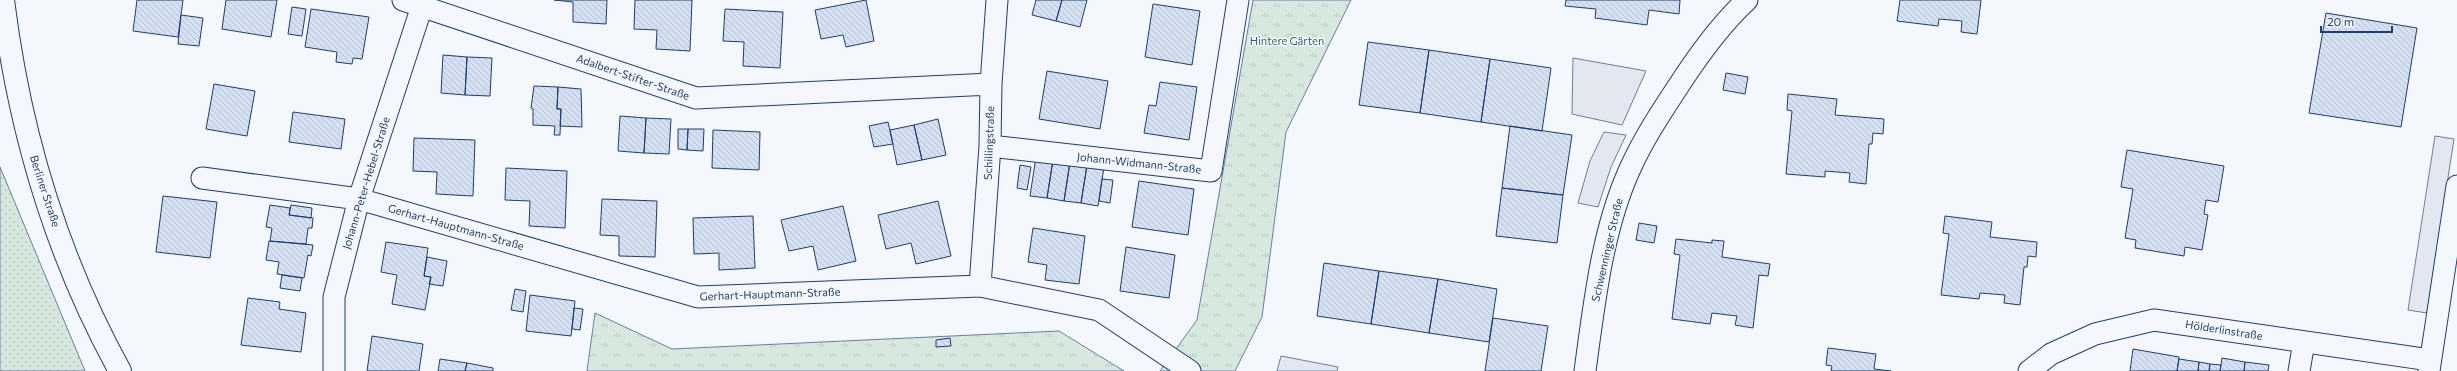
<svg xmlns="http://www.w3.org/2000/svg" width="2457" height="371" font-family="Commissioner,sans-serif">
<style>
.grass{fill:url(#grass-dots);stroke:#687fa3}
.park{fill:url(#park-tufts);stroke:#687fa3}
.parking{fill:#e3e8f0;stroke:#687fa3}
.building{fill:url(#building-back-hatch);stroke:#1d3f73}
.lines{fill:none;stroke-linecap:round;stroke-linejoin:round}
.street-casing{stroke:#1d3f73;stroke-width:23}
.secondary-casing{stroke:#1d3f73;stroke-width:24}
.street{stroke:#f4f7fb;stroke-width:21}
.secondary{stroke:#f4f7fb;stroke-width:22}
.labels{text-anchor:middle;stroke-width:3;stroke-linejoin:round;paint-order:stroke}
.park-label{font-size:11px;fill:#2c6c60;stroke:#f4f7fb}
.street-label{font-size:11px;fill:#1d3f73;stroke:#f4f7fb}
</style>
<defs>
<pattern id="grass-dots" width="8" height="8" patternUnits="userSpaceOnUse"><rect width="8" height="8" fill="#d7e8df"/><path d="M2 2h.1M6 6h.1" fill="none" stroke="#b8c8c3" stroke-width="1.8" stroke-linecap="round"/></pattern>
<pattern id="park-tufts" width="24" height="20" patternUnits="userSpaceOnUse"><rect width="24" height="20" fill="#d7e8df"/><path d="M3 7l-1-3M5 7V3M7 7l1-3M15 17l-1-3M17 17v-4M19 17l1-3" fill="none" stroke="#b8c8c3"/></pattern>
<pattern id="building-back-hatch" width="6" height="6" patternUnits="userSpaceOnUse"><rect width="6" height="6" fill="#d5e0f0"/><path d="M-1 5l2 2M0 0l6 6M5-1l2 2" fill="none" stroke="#b6c1d1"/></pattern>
</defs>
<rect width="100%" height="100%" fill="#f4f7fb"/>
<path class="grass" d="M 0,167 L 85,371 L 0,371 Z"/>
<path class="park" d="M 1253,0 L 1351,0 L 1286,132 L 1262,317 L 1235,371 L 1160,371 L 1197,320 Z
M 595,313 L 672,349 L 1059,331 L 1124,371 L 587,371 Z"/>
<path class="parking" d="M 1573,58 L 1646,71 L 1622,125 L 1572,114 Z
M 1604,132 L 1626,135 L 1611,167 L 1598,207 L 1578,203 L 1590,161 Z
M 2435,136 L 2454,139 L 2427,313 L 2408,310 Z
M 1281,356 L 1338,367 L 1337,371 L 1277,371 Z"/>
<path class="building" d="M 137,0 L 183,0 L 178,37 L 133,31 Z
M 226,0 L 277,0 L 271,37 L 222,29 Z
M 554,0 L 607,0 L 606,24 L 573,22 L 573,2 Z
M 635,0 L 692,0 L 690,51 L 656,49 L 657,30 L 634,29 Z
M 866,0 L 874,41 L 846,47 L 843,35 L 821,39 L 815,10 Z
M 1036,0 L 1062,0 L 1056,21 L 1032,15 Z
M 1062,0 L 1087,0 L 1080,27 L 1056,21 Z
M 1566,0 L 1680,0 L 1679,14 L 1649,10 L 1647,25 L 1595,18 L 1596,9 L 1565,6 Z
M 1900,0 L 1981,0 L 1977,34 L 1961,32 L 1962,21 L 1939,19 L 1938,26 L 1897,21 Z
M 1153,4 L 1200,11 L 1192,65 L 1145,57 Z
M 292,7 L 306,9 L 302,36 L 288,34 Z
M 311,9 L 369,17 L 362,59 L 353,58 L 352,64 L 336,62 L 337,52 L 305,47 Z
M 725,9 L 783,12 L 780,68 L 743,66 L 744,42 L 723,41 Z
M 2326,13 L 2417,28 L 2401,127 L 2309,113 Z
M 181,15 L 203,18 L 199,46 L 178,44 Z
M 1368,42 L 1429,50 L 1420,113 L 1359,105 Z
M 1429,50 L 1490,59 L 1481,122 L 1420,113 Z
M 443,55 L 467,57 L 465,95 L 441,93 Z
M 467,57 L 492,58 L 490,96 L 465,95 Z
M 1490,59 L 1551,68 L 1542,131 L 1481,122 Z
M 1047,71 L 1108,81 L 1100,129 L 1039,119 Z
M 1726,73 L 1748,77 L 1745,94 L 1723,90 Z
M 1160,82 L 1197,87 L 1189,140 L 1144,133 L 1149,105 L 1156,106 Z
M 214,84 L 255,91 L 247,136 L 206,129 Z
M 534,86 L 558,87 L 557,109 L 561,109 L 560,135 L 554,135 L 555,126 L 533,125 L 533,109 L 531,108 Z
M 558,87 L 581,89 L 582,127 L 560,126 L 561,109 L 557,109 Z
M 1788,94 L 1837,99 L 1835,115 L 1884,119 L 1883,134 L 1873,133 L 1872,144 L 1869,144 L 1866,184 L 1849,182 L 1850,173 L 1825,171 L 1825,177 L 1786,174 L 1792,111 L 1787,110 Z
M 293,112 L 345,119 L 341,149 L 289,142 Z
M 620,116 L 646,118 L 644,153 L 618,151 Z
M 646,118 L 671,119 L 669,154 L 644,153 Z
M 938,119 L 946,155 L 922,160 L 914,125 Z
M 888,122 L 893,144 L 874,147 L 869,126 Z
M 914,125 L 922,160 L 897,165 L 890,130 Z
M 1510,126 L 1572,135 L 1563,195 L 1502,188 Z
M 678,129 L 688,129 L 687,150 L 678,149 Z
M 688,129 L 704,129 L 703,151 L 687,150 Z
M 713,130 L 760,132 L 759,170 L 712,168 Z
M 414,138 L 475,140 L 473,196 L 436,194 L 437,172 L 413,171 Z
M 2127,150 L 2224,166 L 2218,202 L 2206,200 L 2204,214 L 2208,215 L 2202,250 L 2185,247 L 2184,256 L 2135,248 L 2136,240 L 2125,238 L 2133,189 L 2121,187 Z
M 1036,157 L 1053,160 L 1047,198 L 1030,196 Z
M 1053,160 L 1070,162 L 1064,201 L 1047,198 Z
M 1070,162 L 1087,165 L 1081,203 L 1064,201 Z
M 1020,165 L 1031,167 L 1027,190 L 1017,188 Z
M 1087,165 L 1104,167 L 1098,206 L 1081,203 Z
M 506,168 L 567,171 L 565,228 L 529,226 L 530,201 L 505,200 Z
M 1102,179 L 1113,180 L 1110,203 L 1099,201 Z
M 1139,181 L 1194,189 L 1188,235 L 1132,227 Z
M 1502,188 L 1563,195 L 1557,243 L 1496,236 Z
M 163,196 L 217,202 L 210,258 L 156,252 Z
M 602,199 L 657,201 L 655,257 L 619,256 L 619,236 L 600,235 Z
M 938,201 L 951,256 L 916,264 L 911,243 L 886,249 L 878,215 Z
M 270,205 L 290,208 L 289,215 L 313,218 L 312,228 L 308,228 L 306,244 L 270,241 L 272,228 L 266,227 Z
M 291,205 L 312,208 L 311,218 L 289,215 Z
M 843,206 L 856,261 L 818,270 L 813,246 L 789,251 L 781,220 Z
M 753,216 L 755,268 L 719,270 L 719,253 L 694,254 L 693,218 Z
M 1945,216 L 1992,222 L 1990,237 L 2037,242 L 2036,257 L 2028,256 L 2027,267 L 2024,267 L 2020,305 L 2004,303 L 2005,295 L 1980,293 L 1979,299 L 1941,295 L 1949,234 L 1943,233 Z
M 1639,223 L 1657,226 L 1654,243 L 1636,240 Z
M 1033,228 L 1085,236 L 1079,284 L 1045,280 L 1047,265 L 1028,262 Z
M 1676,239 L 1712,243 L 1712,240 L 1724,241 L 1722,257 L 1770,264 L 1768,276 L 1759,275 L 1753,328 L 1735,325 L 1737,316 L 1712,313 L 1710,324 L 1672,319 L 1680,255 L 1674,254 Z
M 269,241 L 313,245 L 311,256 L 308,255 L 304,278 L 277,274 L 279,262 L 266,260 Z
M 386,242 L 428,248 L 424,276 L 431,277 L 425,310 L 392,304 L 397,275 L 381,272 Z
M 1126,247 L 1175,255 L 1169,298 L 1120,291 Z
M 427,257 L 447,261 L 443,286 L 429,284 L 431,277 L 424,276 Z
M 1324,263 L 1379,271 L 1371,324 L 1317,316 Z
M 1379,271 L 1438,279 L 1429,333 L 1371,324 Z
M 282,275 L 302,278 L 300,291 L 280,288 Z
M 1438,279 L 1497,289 L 1489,342 L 1429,333 Z
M 515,289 L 526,291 L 523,312 L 511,310 Z
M 530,295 L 575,301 L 571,336 L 526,331 Z
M 248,298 L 280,302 L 279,309 L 306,313 L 301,352 L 241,345 Z
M 574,308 L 583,309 L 580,330 L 572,329 Z
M 1493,318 L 1548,326 L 1541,371 L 1485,371 Z
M 372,336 L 423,344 L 419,371 L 367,371 Z
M 950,338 L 951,346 L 936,347 L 936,340 Z
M 1828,348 L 1876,354 L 1874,369 L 1891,371 L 1831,371 L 1832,366 L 1826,365 Z
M 2133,349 L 2179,357 L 2177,371 L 2130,371 Z
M 2222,358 L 2245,362 L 2244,371 L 2220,371 Z
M 440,359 L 467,363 L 465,371 L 438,371 Z
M 2179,359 L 2199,362 L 2198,371 L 2177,371 Z
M 2199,362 L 2210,364 L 2209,371 L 2198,371 Z
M 2245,362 L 2269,365 L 2268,371 L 2244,371 Z
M 467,363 L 493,368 L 493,371 L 465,371 Z
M 2210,364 L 2221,365 L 2220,371 L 2209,371 Z"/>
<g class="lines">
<defs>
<path id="street" d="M 403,0 L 696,98 L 991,84
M 990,146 L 1211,171 L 1238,0
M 202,178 L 359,199 L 698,297 L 980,286 L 1099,310 L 1190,371
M 980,286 L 990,146 L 991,84 L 997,0
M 334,371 L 334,297 L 359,199 L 424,0
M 1585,371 C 1594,305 1602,231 1629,171 C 1643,139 1662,111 1681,82 C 1700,53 1722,23 1747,0
M 2029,371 L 2051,354 L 2095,334 L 2154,320 L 2430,360
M 2299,371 L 2304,342
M 2429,371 L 2457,186"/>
<path id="secondary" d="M 3,0 C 19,129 57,257 120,371"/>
</defs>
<use href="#street" class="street-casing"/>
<use href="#secondary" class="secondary-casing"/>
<use href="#street" class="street"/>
<use href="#secondary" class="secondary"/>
</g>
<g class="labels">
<g class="park-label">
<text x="1287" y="45">Hintere Gärten</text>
</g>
<g class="street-label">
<text transform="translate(633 77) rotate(19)" y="4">Adalbert-Stifter-Straße</text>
<text transform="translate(989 143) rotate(-88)" y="4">Schillingstraße</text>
<text transform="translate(1139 163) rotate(6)" y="4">Johann-Widmann-Straße</text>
<text transform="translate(366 183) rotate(-73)" y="4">Johann-Peter-Hebel-Straße</text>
<text transform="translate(45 191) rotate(72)" y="4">Berliner Straße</text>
<text transform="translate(456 227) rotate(16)" y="4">Gerhart-Hauptmann-Straße</text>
<text transform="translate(1607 250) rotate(-77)" y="4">Schwenninger Straße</text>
<text transform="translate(770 294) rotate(-2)" y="4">Gerhart-Hauptmann-Straße</text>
<text transform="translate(2224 330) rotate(9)" y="4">Hölderlinstraße</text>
</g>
</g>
<path d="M2321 26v6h71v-6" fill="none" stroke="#1d3f73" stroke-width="2"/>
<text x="2327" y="26" font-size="12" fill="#1d3f73" stroke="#f4f7fb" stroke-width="3" paint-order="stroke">20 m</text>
</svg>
